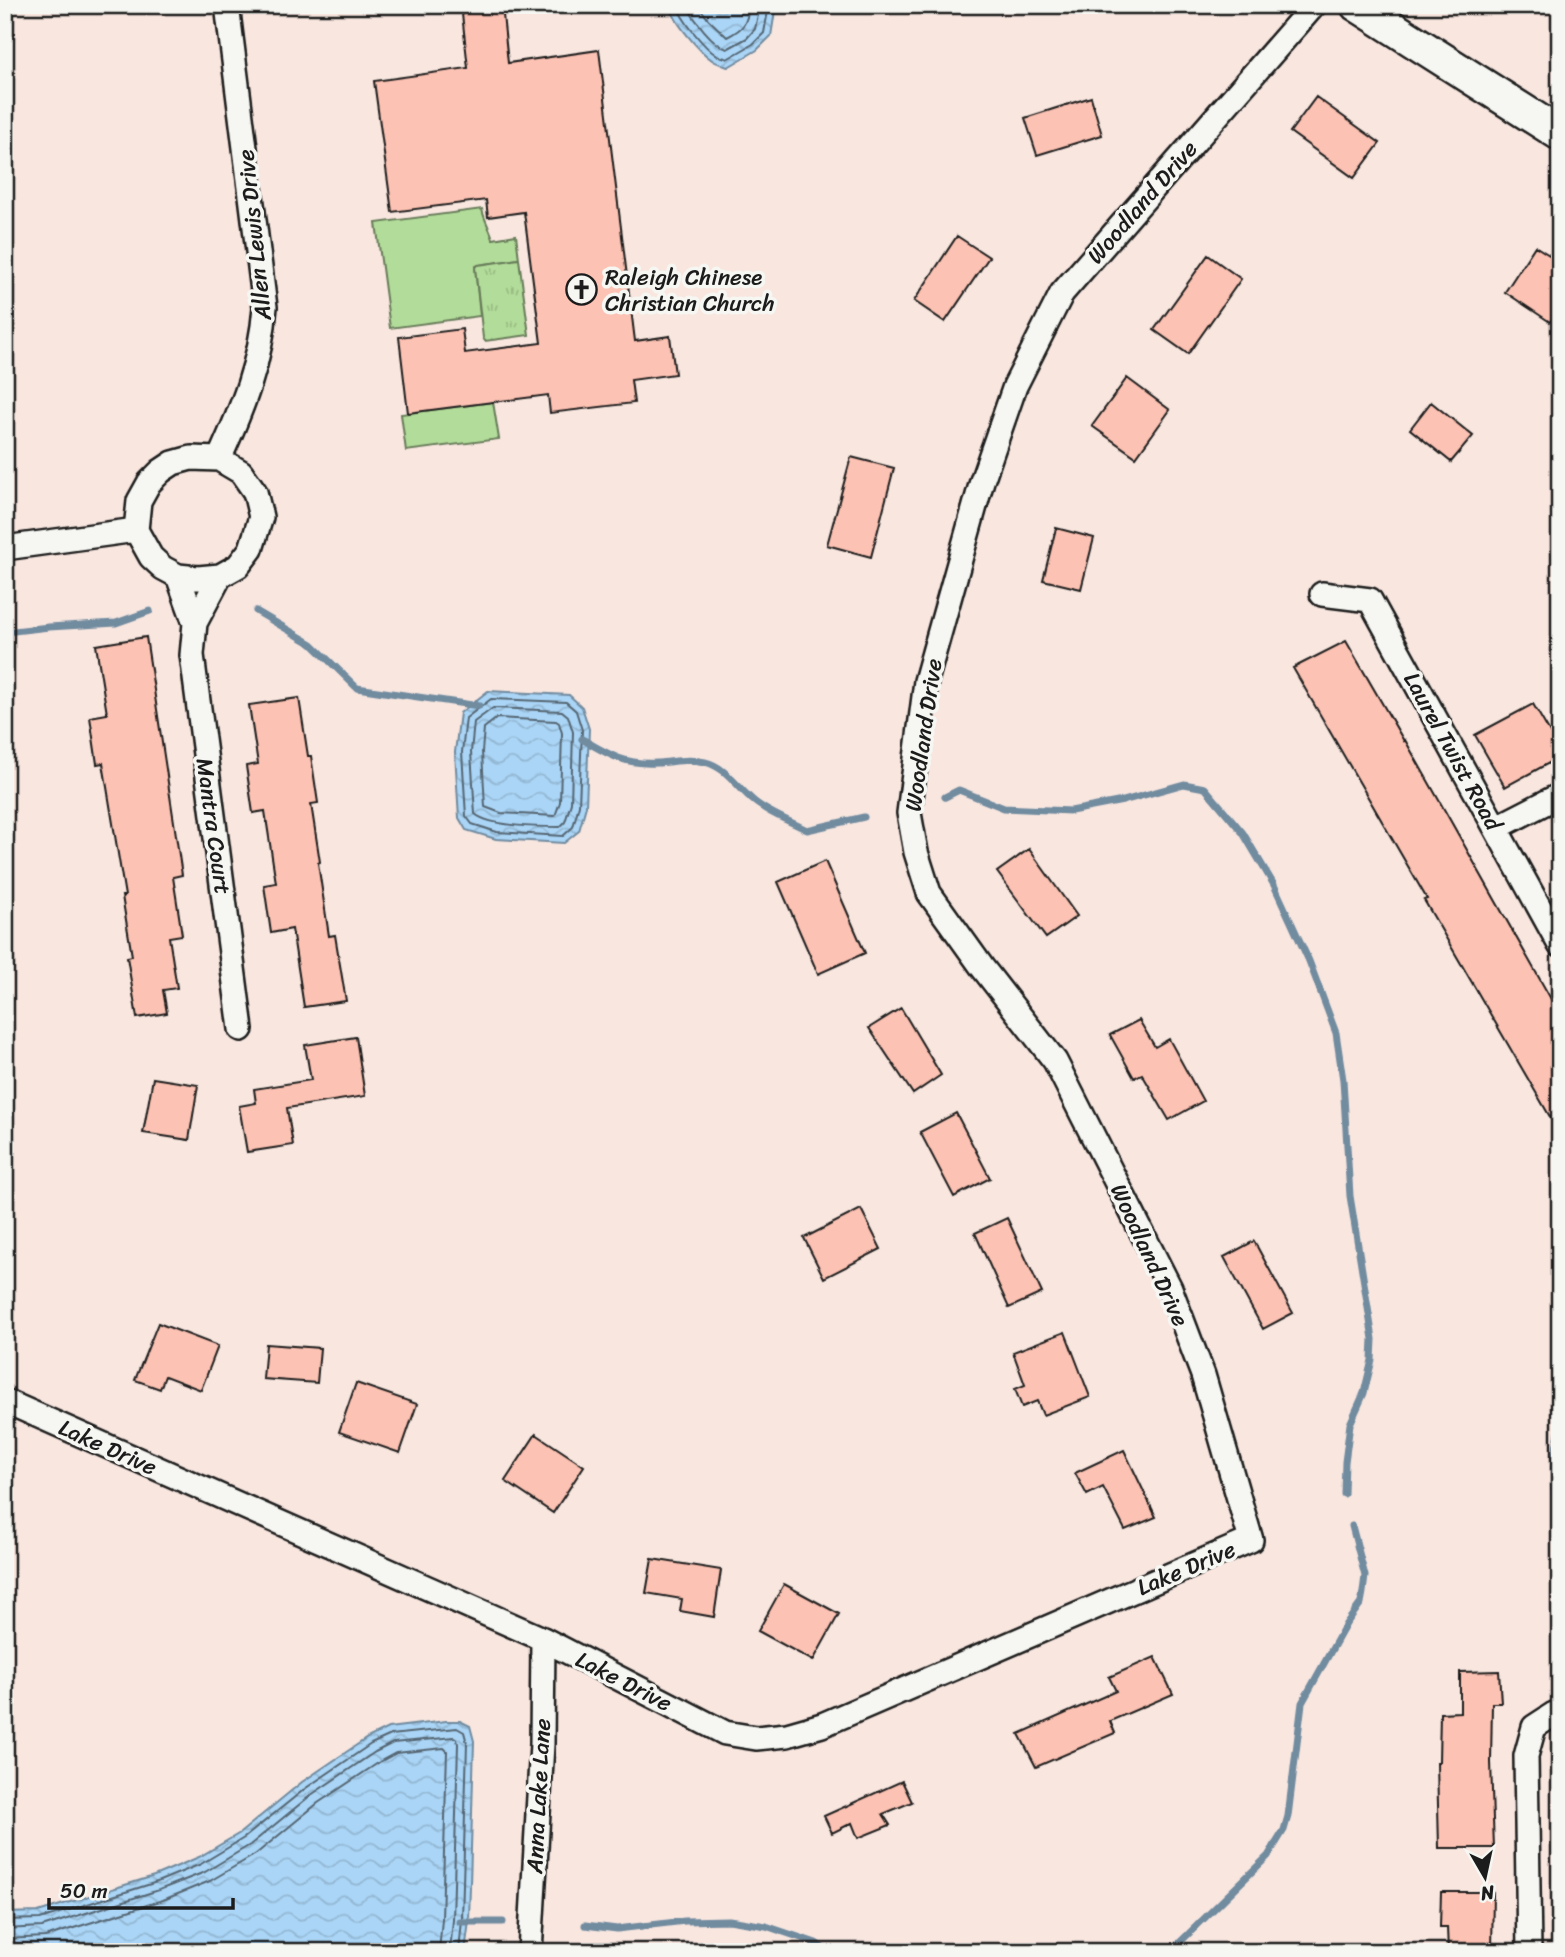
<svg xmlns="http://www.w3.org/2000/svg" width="1565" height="1957" font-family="Sriracha,sans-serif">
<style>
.grass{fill:#b2dc99;stroke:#677c5a;stroke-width:2}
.park{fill:url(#park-tufts);stroke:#677c5a;stroke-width:2}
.water{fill:url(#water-waves);stroke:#718b9f;stroke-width:2}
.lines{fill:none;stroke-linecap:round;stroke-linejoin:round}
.shore{stroke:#556673;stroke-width:2}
.stream{stroke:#718b9f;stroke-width:7}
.building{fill:#fcc2b3;stroke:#1c1c1c;stroke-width:2}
.street-casing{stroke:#1c1c1c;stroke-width:28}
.secondary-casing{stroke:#1c1c1c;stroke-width:37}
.street{stroke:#f6f6f2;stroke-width:23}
.secondary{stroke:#f6f6f2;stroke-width:32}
.labels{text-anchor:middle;stroke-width:7;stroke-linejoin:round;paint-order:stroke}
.street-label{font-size:23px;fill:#1c1c1c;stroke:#f6f6f2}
.poi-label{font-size:23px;fill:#1c1c1c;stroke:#f6f6f2;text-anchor:start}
</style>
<defs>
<pattern id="park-tufts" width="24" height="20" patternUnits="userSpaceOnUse" patternTransform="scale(1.75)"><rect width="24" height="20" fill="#b2dc99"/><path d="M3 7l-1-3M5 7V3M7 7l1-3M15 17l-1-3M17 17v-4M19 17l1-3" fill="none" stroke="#98bc83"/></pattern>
<pattern id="water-waves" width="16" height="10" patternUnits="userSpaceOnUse" patternTransform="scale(1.75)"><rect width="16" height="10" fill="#aad5f6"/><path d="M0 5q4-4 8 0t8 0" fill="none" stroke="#92b6d2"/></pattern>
</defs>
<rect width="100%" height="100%" fill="#f8e6df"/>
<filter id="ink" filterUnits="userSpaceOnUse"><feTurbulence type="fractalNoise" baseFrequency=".0143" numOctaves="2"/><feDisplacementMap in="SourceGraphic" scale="14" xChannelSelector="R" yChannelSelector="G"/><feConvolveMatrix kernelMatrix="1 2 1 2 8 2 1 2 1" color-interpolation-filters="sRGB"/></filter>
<g filter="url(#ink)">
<path class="grass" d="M 482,209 C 484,220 490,228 493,239 L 516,235 L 519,259 L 479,265 L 475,267 L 480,316 L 390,328 L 376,223 Z
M 493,402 L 499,439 L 406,451 L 401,414 Z"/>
<path class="park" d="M 519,259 L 529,335 L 485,341 L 483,338 L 475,267 L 478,265 Z"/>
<path class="water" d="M 670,5 L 776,5 L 771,36 L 757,50 L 728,67 C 723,65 716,63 712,60 C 699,51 673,21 670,5 Z
M 488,691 L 569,695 L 582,707 L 589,729 L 586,806 L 579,831 L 564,843 L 496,839 L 466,830 L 459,818 L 455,752 L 460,713 Z
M 1560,1417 L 1560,1520 C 1545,1488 1552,1451 1560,1417 Z
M 446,1721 L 460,1721 L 470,1726 L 474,1741 L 469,1921 L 465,1952 L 5,1952 L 5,1913 L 38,1912 L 154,1876 L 199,1857 L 240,1833 L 302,1782 L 367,1738 L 388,1728 Z"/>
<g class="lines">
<path class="shore" d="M 677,5 C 681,19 704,47 716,55 C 718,56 726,58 727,59 L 753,44 L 764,33 L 769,5
M 686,5 C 694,19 712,44 727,49 L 747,38 L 755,29 L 760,5
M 698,5 L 708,19 L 727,37 C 745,28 746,24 750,5
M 491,699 L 566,702 L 576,711 L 582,730 L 579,805 L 573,827 L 563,836 L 497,832 L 472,824 L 466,816 L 462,752 L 466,718 Z
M 493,708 L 562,711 L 568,716 L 573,732 L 571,803 L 565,822 L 560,827 C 539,827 491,827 475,814 L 471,752 L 474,722 Z
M 497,718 L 556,721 L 559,723 L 562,733 L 560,802 L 555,816 L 501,813 L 485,807 L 482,752 L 484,728 Z
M 5,1920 L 40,1919 L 157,1882 L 201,1864 L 244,1838 L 306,1788 L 371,1744 L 391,1735 L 457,1728 L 464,1732 L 467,1743 L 462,1920 L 459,1952
M 5,1929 L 42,1927 L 159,1890 L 205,1872 L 250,1845 L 311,1795 L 375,1752 L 393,1743 L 454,1737 L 457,1739 L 458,1744 L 453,1920 L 450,1952
M 5,1939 L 45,1937 L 163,1900 L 210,1881 L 256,1854 L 318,1803 L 381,1761 L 396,1753 L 444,1748 L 447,1751 L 442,1919 L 439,1952"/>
<path class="stream" d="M 256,611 L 312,644 L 357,688 L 479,706
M 5,632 L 49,627 L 116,623 L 150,611
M 582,739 C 609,755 625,765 657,763 C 674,762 688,758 705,762 C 727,767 738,789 755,802 C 770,814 790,821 807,830 L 864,817
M 945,797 L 959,790 L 1004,808 L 1071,811 L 1123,801 L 1184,784 L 1205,788 L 1243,833 L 1274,885 L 1309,961 L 1336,1033 L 1343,1080 L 1350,1196 L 1373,1339 L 1372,1360 L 1364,1393 L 1350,1424 L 1345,1462 L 1344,1494
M 460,1922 L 503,1922
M 585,1925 L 617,1929 L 685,1921 L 729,1920 L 766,1926 L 816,1943 L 828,1952
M 1170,1952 L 1268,1856 L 1284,1830 L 1288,1816 L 1302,1703 L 1346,1624 L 1361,1603 L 1363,1592 L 1365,1576 L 1352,1526"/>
</g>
<path class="building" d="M 461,5 L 502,5 L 508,63 L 599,50 L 635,341 L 670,336 L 675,374 L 631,380 L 634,403 L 550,413 L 548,395 L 408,413 L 399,337 L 462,329 L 465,353 L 541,343 L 524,212 L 488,217 L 486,200 L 392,212 L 374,81 L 468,68 Z
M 1091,97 L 1102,135 L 1037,155 L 1025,118 Z
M 1316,97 L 1380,143 L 1354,178 L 1290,132 Z
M 957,236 L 989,257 L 945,322 L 914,301 Z
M 1535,246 L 1560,262 L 1560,308 L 1550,322 L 1505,292 Z
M 1208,255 L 1241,279 L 1188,354 L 1154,330 Z
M 1127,378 L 1170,410 L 1136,457 L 1092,426 Z
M 1431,402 L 1473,436 L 1451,462 L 1410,429 Z
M 851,457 L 894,468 L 871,557 L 827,545 Z
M 1056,528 L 1094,538 L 1081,589 L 1043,580 Z
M 146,637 L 182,875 L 173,877 L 182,935 L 169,937 L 177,988 L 163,990 L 167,1013 L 137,1018 L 127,957 L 132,956 L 122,896 L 125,896 L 103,763 L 97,764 L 90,717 L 107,714 L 96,645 Z
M 1346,641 L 1404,741 L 1405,740 L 1560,1015 L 1560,1134 L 1424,900 L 1427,899 L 1293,668 Z
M 299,698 L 308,756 L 311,756 L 318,803 L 311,804 L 320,862 L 318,863 L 329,936 L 335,935 L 346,1001 L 304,1007 L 292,929 L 271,933 L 264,885 L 276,883 L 265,811 L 253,813 L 246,766 L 258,764 L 249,705 Z
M 1533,704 L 1560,750 L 1560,757 L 1505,787 L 1475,735 Z
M 1029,849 L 1077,916 L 1046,938 L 997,872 Z
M 825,861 L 865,953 L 818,974 L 778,882 Z
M 901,1008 L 941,1075 L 913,1094 L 869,1028 Z
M 1139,1020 L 1155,1047 L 1169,1039 L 1203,1101 L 1169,1120 L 1142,1074 L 1134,1078 L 1110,1035 Z
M 356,1037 L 365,1096 L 287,1108 L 293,1145 L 247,1152 L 239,1106 L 256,1103 L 254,1089 L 311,1080 L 305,1045 Z
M 153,1078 L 198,1085 L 189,1140 L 143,1133 Z
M 956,1113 L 990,1178 L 954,1197 L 920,1132 Z
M 861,1209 L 881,1249 L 824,1278 L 804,1238 Z
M 1007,1218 L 1042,1293 L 1009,1308 L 975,1233 Z
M 1254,1241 L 1293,1313 L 1263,1329 L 1224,1257 Z
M 158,1323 L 218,1346 L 201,1390 L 165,1376 L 160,1389 L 135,1380 Z
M 1065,1332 L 1090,1397 L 1043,1415 L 1037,1401 L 1022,1407 L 1015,1389 L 1025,1385 L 1013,1352 Z
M 266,1344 L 320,1348 L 317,1383 L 263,1379 Z
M 356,1383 L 417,1404 L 400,1453 L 339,1432 Z
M 536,1434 L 584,1466 L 553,1513 L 505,1481 Z
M 1124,1450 L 1156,1517 L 1125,1530 L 1103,1487 L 1087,1495 L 1075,1473 Z
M 652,1559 L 721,1570 L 714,1617 L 680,1611 L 682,1599 L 646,1593 Z
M 784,1584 L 839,1614 L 813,1661 L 758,1631 Z
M 1155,1657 L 1173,1694 L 1110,1721 L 1115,1733 L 1036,1767 L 1019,1734 L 1116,1691 L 1109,1677 Z
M 1499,1671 L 1501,1703 L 1492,1703 L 1491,1762 L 1494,1848 L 1439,1848 L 1437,1762 L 1439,1762 L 1440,1713 L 1460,1712 L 1460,1672 Z
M 902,1781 L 912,1802 L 883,1814 L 890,1825 L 858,1838 L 852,1823 L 832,1833 L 824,1816 Z
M 1441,1892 L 1493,1892 L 1492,1952 L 1448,1952 L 1447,1927 L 1440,1927 Z"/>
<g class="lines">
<defs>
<path id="street" d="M 191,458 L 219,459 L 241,472 L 255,492 L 261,517 L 251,549 L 238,566 L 220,576 L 198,578 L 178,576 L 163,568 L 151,557 L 136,530 L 139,501 L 149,483 L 161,471 L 173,463 Z
M 219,459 C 242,409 261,362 265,307 L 227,5
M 5,548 L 136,530
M 178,576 L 195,623
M 220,576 L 195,623 L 192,655 L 241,1029
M 1322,594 L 1370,600 L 1560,945
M 1496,828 L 1560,795
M 5,1401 L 543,1639 L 725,1733 L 756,1738 L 787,1735 L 822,1725 L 1251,1540 L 1203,1375 L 1170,1288 L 1055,1061 L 982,967 L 929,893 L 916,852 L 909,813 L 926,681 L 982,481 L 1015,386 L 1062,293 L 1314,5
M 530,1952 L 542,1744 L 543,1639
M 1529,1952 L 1526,1756 L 1534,1727 L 1554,1714 L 1560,1714"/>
<path id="secondary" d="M 1357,5 L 1560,134"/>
</defs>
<use href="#street" class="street-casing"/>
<use href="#secondary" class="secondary-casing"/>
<use href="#street" class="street"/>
<use href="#secondary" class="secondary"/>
</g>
</g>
<defs>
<symbol id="church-ring" viewBox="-11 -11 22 22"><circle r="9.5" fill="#f6f6f2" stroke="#1c1c1c" stroke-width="1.5"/><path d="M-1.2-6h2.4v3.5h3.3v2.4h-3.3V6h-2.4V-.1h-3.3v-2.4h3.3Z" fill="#1c1c1c"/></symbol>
</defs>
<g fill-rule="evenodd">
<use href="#church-ring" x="564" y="272" width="35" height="35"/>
</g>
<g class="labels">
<g class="street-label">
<text transform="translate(1142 202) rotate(-49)" y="8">Woodland Drive</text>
<text transform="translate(254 235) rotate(-96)" y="8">Allen Lewis Drive</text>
<text transform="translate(923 735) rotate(-82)" y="8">Woodland Drive</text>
<text transform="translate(1453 751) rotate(61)" y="8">Laurel Twist Road</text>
<text transform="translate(214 826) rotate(82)" y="8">Mantra Court</text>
<text transform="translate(1150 1255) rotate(65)" y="8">Woodland Drive</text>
<text transform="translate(108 1447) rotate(24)" y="8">Lake Drive</text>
<text transform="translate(1186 1568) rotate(-23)" y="8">Lake Drive</text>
<text transform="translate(624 1681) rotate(27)" y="8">Lake Drive</text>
<text transform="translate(538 1796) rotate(-87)" y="8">Anna Lake Lane</text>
</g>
<g class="poi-label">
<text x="605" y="285">Raleigh Chinese<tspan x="605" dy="26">Christian Church</tspan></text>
</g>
</g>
<rect width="1565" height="1957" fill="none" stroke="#f6f6f2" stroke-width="28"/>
<rect x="14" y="14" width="1537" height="1929" fill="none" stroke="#1c1c1c" stroke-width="2.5" filter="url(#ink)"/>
<g transform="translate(1485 1877) rotate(171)" stroke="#f6f6f2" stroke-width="5" paint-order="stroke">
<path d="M0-5L12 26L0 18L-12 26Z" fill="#1c1c1c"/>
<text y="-10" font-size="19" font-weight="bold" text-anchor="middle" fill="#1c1c1c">N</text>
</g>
<path d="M49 1898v10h184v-10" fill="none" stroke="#1c1c1c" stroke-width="3.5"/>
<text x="60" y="1898" font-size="21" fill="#1c1c1c" stroke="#f6f6f2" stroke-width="5" paint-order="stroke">50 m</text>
</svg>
